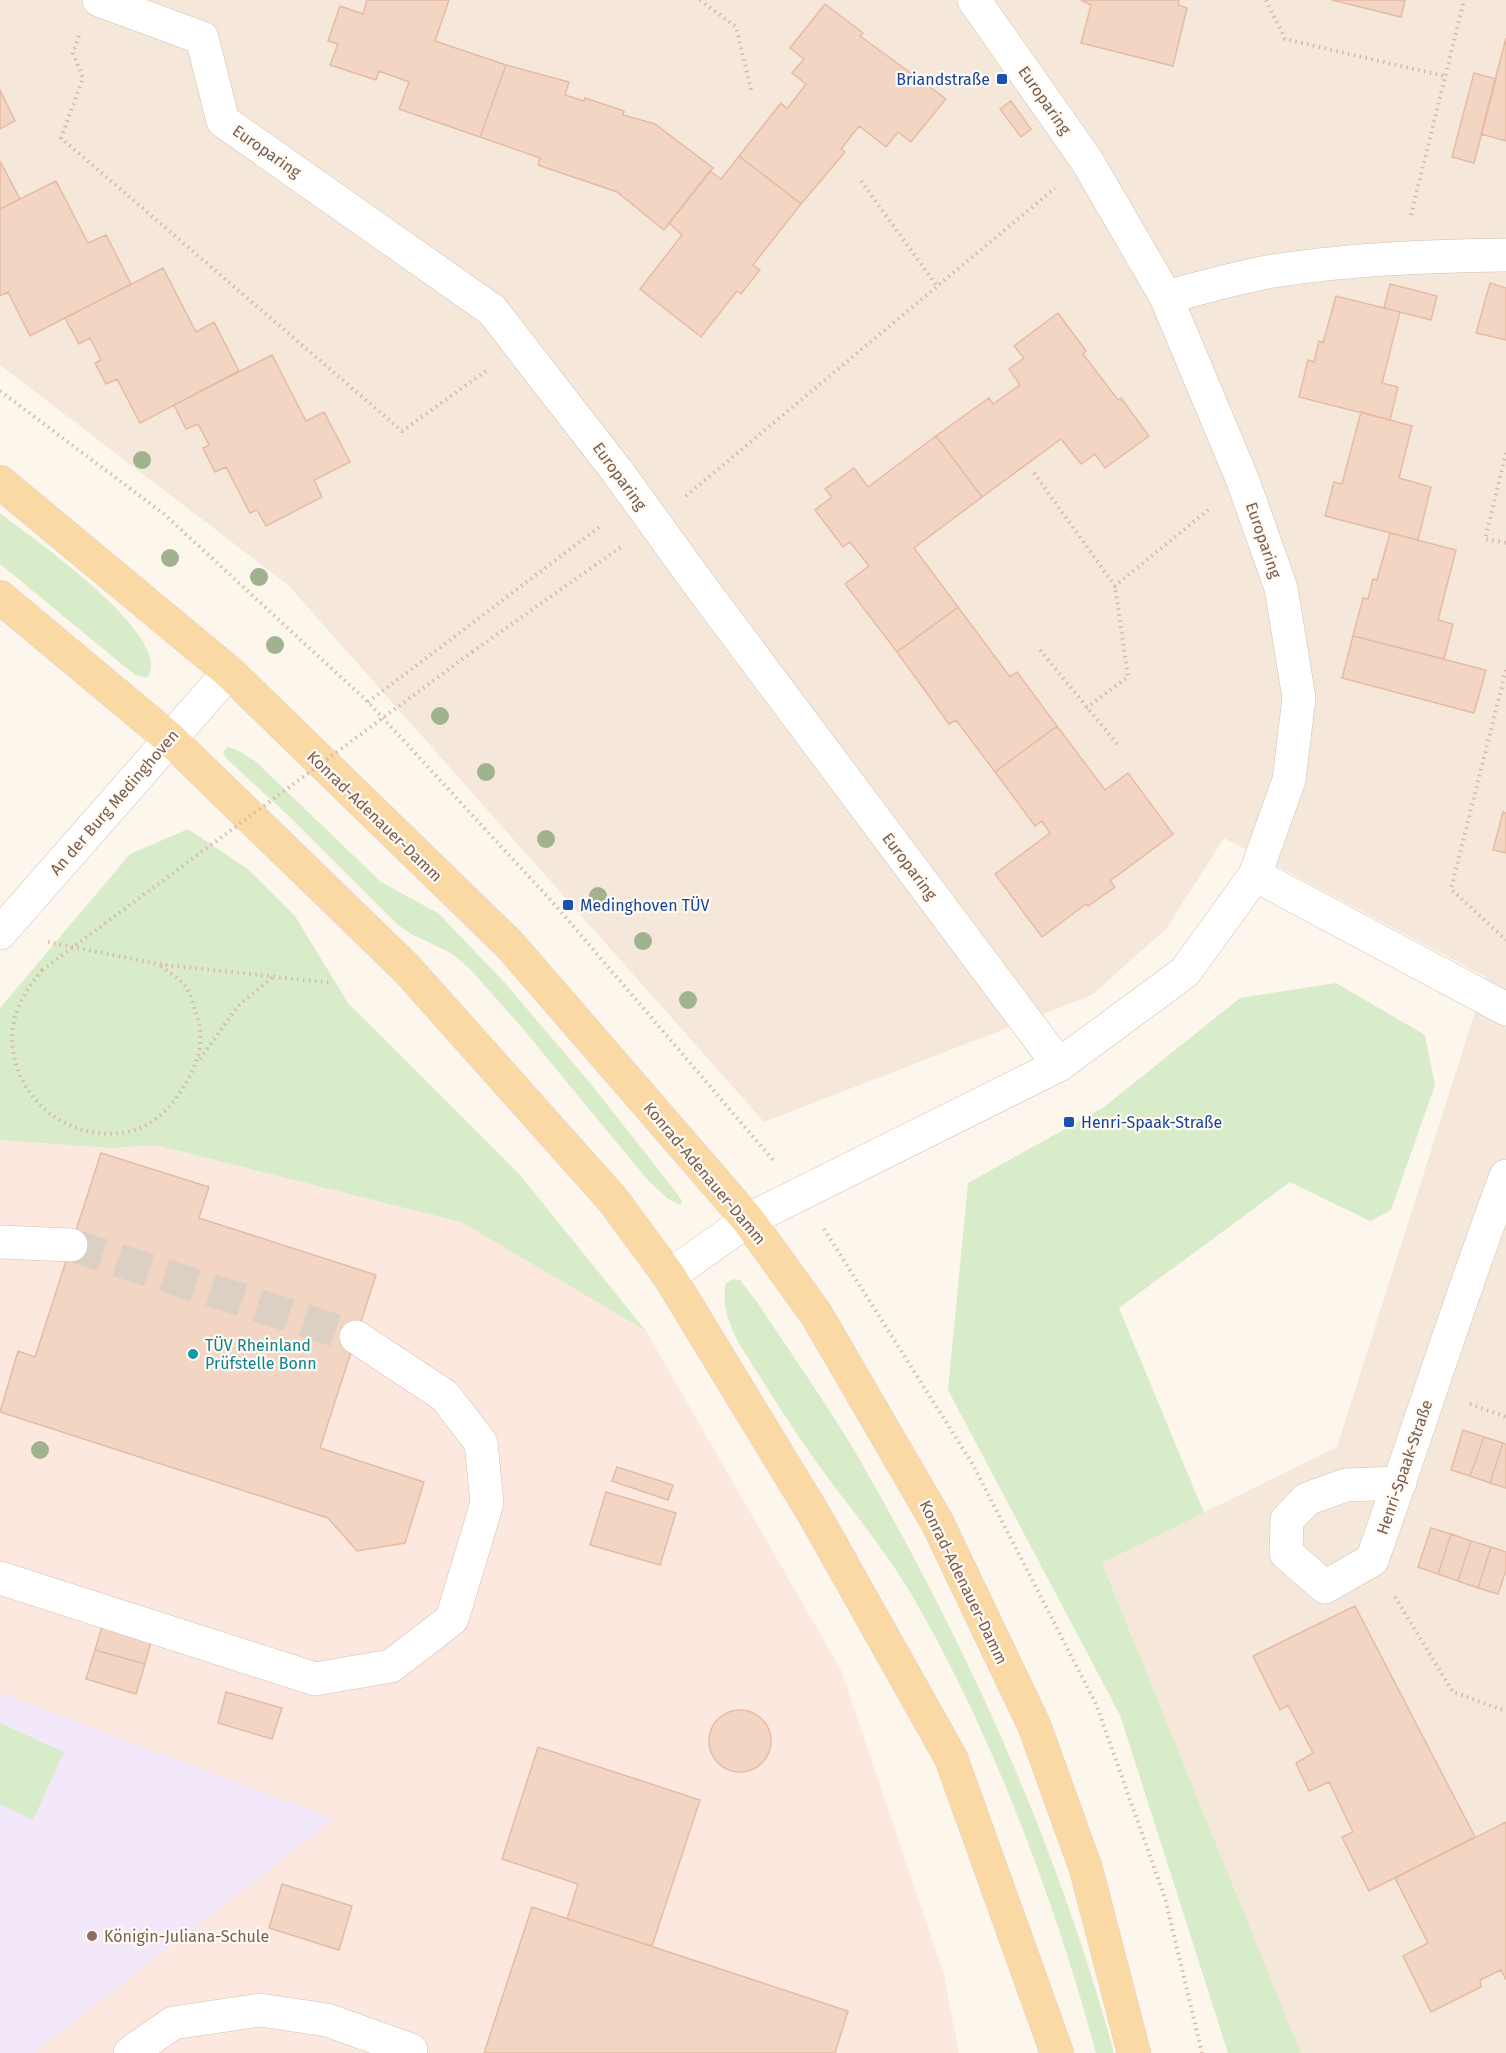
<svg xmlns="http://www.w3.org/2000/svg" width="1506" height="2053" font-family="'Fira Sans',sans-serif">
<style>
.residential{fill:#f5e8da}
.commercial{fill:#fde8e0}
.education{fill:#f3e8fa}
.green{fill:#d8ecc9}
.building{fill:#f3d5c3;stroke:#e6bba3;stroke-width:1.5}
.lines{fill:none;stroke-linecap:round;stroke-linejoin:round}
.minor-tunnel{stroke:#dcd0c4;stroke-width:33;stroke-dasharray:33 16;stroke-linecap:butt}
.minor-casing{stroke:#d1beb0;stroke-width:34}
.major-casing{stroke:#dad1cd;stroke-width:34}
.path{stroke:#d9b8a5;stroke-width:4;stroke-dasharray:1.5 4.5;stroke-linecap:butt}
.minor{stroke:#fff;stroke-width:33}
.major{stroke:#fbd9a5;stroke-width:33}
.path-bridge{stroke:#d9b8a5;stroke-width:4;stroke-dasharray:1.5 4.5;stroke-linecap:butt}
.tree{fill:#a0b28e}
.transit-dot{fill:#1a4fb4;stroke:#fffaf3;stroke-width:2}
.culture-dot{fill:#0f9aa8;stroke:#fffaf3;stroke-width:2}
.education-dot{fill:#8d6e63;stroke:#fffaf3;stroke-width:2}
.labels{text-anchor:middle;stroke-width:4.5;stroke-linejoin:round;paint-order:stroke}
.transit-label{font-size:16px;fill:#164399;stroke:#fffaf3;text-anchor:start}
.street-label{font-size:16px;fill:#7a5c4d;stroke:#fffaf3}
.culture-label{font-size:16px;fill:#0d838f;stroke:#fffaf3;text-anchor:start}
.education-label{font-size:16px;fill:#785e54;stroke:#fffaf3;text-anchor:start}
</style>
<rect width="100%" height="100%" fill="#fdf6ec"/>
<path class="residential" d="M 0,0 L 1506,0 L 1506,2053 L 1301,2053 L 1102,1563 L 1337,1447 L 1486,977 L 1224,838 L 1166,929 L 1092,995 L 764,1122 L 288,585 L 0,365 Z"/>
<path class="commercial" d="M 0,1140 L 111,1148 L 155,1145 L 461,1222 L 646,1331 L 841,1670 L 944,1975 L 959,2053 L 33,2053 L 333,1819 L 0,1693 Z"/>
<path class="education" d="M 0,1693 L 334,1819 L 33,2053 L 0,2053 Z"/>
<path class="green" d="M 0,513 C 30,537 177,637 147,678 L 135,675 L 0,564 Z
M 227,747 L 237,750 L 255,761 L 381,882 L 438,913 L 505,983 L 591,1084 L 675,1191 L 682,1201 L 681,1205 L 668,1199 L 646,1178 L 519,1024 L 470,969 L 451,953 L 411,934 L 398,925 L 292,819 L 226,758 L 223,753 Z
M 188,829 L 249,870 L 295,916 L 348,1003 L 520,1175 L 646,1331 L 461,1222 L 155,1145 L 111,1148 L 0,1140 L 0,1008 L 130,854 Z
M 1336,983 L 1425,1035 L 1435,1085 L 1391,1210 L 1370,1221 L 1290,1182 L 1119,1308 L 1204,1513 L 1102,1563 L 1301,2053 L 1228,2053 L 1120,1715 L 948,1390 L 968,1183 L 1104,1107 L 1240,998 Z
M 733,1279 L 740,1280 L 757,1302 C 789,1351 824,1400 854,1450 C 965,1641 1056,1840 1114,2053 L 1096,2053 C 1055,1900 990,1728 910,1592 C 883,1547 848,1506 817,1463 C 789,1424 764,1383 738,1342 C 729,1323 721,1305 726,1283 Z
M 0,1723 L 64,1752 L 33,1820 L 0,1804 Z"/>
<path class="building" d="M 367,0 L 449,0 L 435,41 L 506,65 L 480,137 L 399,109 L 409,82 L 379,71 L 376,80 L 330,65 L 338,44 L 328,41 L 340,6 L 363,14 Z
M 1081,0 L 1179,0 L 1178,5 L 1187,8 L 1173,66 L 1081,43 L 1091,5 Z
M 1332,0 L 1405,0 L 1401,17 Z
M 825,4 L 863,33 L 860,36 L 946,99 L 911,142 L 898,132 L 886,147 L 859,126 L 841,149 L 845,152 L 801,204 L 739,156 L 781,103 L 787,109 L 806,84 L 792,73 L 804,59 L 790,48 Z
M 1506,38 L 1506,141 L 1481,134 Z
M 506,65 L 569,82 L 565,95 L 584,101 L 585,98 L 624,111 L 623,115 L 655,124 L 713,168 L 664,230 L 617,192 L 538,165 L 540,158 L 480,137 Z
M 1474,73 L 1496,79 L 1474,163 L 1452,157 Z
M 0,90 L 15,121 L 0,129 Z
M 1011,101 L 1031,129 L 1021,137 L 1000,109 Z
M 739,156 L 801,204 L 753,265 L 760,270 L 741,294 L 737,291 L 701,337 L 640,289 L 682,235 L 669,223 L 710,171 L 721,179 Z
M 0,161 L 20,199 L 0,209 Z
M 56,181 L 88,243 L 106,235 L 131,284 L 30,336 L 8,292 L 0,296 L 0,209 Z
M 163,268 L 196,332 L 214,322 L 239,371 L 140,423 L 117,379 L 106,384 L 95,363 L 101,360 L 90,338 L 79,344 L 65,318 Z
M 1490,283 L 1506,288 L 1506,340 L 1476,333 Z
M 1390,284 L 1437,296 L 1431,320 L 1384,308 Z
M 1336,296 L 1400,312 L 1382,383 L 1398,387 L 1390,420 L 1299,397 L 1308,360 L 1314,362 L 1319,341 L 1323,343 Z
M 1058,313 L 1086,351 L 1083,354 L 1118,400 L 1121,398 L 1149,436 L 1105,468 L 1095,454 L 1081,464 L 1061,439 L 982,497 L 936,436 L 989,398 L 993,404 L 1020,385 L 1009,369 L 1024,358 L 1014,346 Z
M 272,355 L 306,421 L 324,412 L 350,462 L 314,480 L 322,497 L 266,526 L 257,510 L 250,513 L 226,467 L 215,472 L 203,448 L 209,445 L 198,424 L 186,429 L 174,405 Z
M 1361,412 L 1412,426 L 1399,478 L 1431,487 L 1418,540 L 1325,516 L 1334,482 L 1342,484 Z
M 936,436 L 982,497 L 914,548 L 958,607 L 897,652 L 845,584 L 869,566 L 850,542 L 843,547 L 815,510 L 832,497 L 825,489 L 854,468 L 868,487 Z
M 1390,533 L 1456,550 L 1438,620 L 1453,624 L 1444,659 L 1353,636 L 1363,598 L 1368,599 L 1373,579 L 1377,580 Z
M 958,607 L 1010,677 L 1017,672 L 1057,726 L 995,772 L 956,720 L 949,724 L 897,652 Z
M 1353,636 L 1486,670 L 1474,713 L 1342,678 Z
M 1057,726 L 1105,790 L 1128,773 L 1173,834 L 1110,881 L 1115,887 L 1088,906 L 1086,904 L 1042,937 L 995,874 L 1050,833 L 1042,821 L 1035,826 L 995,772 Z
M 1503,812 L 1506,813 L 1506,853 L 1493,850 Z
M 101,1153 L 209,1187 L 199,1218 L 376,1275 L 320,1448 L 424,1482 L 405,1543 L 357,1551 L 328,1518 L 0,1412 L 18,1351 L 35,1357 Z
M 1463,1430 L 1484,1437 L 1470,1476 L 1451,1470 Z
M 1484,1437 L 1503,1443 L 1490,1483 L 1470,1476 Z
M 1503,1443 L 1506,1444 L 1506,1488 L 1490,1483 Z
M 617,1467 L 673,1485 L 668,1500 L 612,1481 Z
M 606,1492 L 676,1513 L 660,1565 L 590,1545 Z
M 1431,1528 L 1451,1534 L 1438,1574 L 1418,1567 Z
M 1451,1534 L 1471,1541 L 1458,1581 L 1438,1574 Z
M 1471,1541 L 1491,1547 L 1478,1588 L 1458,1581 Z
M 1491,1547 L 1506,1552 L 1506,1570 L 1498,1594 L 1478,1588 Z
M 1355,1606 L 1475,1837 L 1369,1891 L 1342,1837 L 1353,1832 L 1329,1782 L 1309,1791 L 1296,1763 L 1313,1753 L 1288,1705 L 1280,1710 L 1253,1656 Z
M 104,1620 L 153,1634 L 145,1664 L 95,1650 Z
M 95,1650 L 145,1664 L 136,1694 L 86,1679 Z
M 226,1692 L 282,1708 L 272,1739 L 218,1723 Z
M709 1741a31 31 0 1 1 62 0a31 31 0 1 1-62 0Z
M 538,1747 L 700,1800 L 652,1946 L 567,1919 L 578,1884 L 502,1859 Z
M 1506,1822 L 1506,1980 L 1501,1970 L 1480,1980 L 1481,1987 L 1431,2012 L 1403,1956 L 1428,1943 L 1395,1878 Z
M 282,1884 L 352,1906 L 339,1950 L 269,1928 Z
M 532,1907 L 848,2011 L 835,2053 L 484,2053 Z"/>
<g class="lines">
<path class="minor-tunnel" d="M 71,1245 L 356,1337"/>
<defs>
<path id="minor" d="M 99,0 L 202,38 L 223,121 L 492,310 L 617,471 L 701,587 L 1059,1065
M 1166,297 C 1202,288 1237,277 1273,271 C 1351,259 1428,256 1506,255
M 1255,875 L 1506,1009
M 0,933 L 229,672
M 0,1242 L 71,1245
M 669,1276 L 748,1220 L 1059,1065 L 1185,972 L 1255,875 L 1289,780 L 1299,698 L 1281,588 L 1243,481 L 1166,297 L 1087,161 L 974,0
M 1400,1483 L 1346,1485 L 1307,1499 L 1287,1520 L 1286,1553 L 1325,1587 L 1372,1560 C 1418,1432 1458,1303 1506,1176
M 0,1578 L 315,1679 L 391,1666 L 452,1619 L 487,1503 L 481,1443 L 445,1396 L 356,1337
M 130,2053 L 173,2023 L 260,2010 L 327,2020 L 411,2050 L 410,2053"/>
<path id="major" d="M 0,482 L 229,672 L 510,945 L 748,1220 L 816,1314 L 937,1522 L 1034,1725 L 1086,1869 L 1134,2053
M 0,597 L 169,738 L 407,969 L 613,1200 L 669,1276 L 815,1516 L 951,1758 L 1057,2053"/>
</defs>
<use href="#minor" class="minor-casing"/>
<use href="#major" class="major-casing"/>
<path class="path" d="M 700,0 L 736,27 L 751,90
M 1266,0 L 1285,39 L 1444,76
M 79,36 L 73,53 L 83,78 L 61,138 L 402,431 L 486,371
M 861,181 L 937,286
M 1411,215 L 1464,0
M 0,391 L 164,514 L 368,702 L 556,906 L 773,1160
M 1506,453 L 1485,539 L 1506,543
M 1034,473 L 1115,586 L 1208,510
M 686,496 L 1055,188
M 1040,650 L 1118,745
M 472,652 L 621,547
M 1506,670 L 1451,889 L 1506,940
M 368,702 L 602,525
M 1086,708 L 1128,677 L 1115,586
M 48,942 L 158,964 L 332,983
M 42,970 C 16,1002 4,1030 18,1070 C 34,1115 84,1143 131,1131 C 156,1125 175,1103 187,1081 C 200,1058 205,1038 196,1013 C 193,1005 191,994 186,987 C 179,978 167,971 158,964
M 200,1059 L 238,1006 L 274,976
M 824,1229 L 972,1463 L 1096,1704 L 1165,1898 L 1202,2053
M 1470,1404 L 1506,1417
M 1395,1597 L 1453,1692 L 1506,1711"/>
<use href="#minor" class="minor"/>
<use href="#major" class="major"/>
<path class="path-bridge" d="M 42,970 L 472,652"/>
</g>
<g class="tree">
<circle cx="142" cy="460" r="9"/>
<circle cx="170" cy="558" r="9"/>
<circle cx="259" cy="577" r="9"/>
<circle cx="275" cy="645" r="9"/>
<circle cx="440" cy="716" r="9"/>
<circle cx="486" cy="772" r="9"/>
<circle cx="546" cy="839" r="9"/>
<circle cx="598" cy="896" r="9"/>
<circle cx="643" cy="941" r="9"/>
<circle cx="688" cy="1000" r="9"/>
<circle cx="40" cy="1450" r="9"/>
</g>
<g class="transit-dot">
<rect x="996" y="73" width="12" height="12" rx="3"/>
<rect x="562" y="899" width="12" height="12" rx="3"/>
<rect x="1063" y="1116" width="12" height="12" rx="3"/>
</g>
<circle class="culture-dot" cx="193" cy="1354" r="6"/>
<circle class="education-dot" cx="92" cy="1936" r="6"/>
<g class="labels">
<g class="transit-label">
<text x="990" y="85" text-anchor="end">Briandstraße</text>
<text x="580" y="911">Medinghoven TÜV</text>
<text x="1081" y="1128">Henri-Spaak-Straße</text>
</g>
<g class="street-label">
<text transform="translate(1045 100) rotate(55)" y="6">Europaring</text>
<text transform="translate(267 151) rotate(35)" y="6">Europaring</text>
<text transform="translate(620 476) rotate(54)" y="6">Europaring</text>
<text transform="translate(1264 540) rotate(71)" y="6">Europaring</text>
<text transform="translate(114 802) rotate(-49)" y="6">An der Burg Medinghoven</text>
<text transform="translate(375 816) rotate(44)" y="6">Konrad-Adenauer-Damm</text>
<text transform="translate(910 866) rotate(53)" y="6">Europaring</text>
<text transform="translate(705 1173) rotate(50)" y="6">Konrad-Adenauer-Damm</text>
<text transform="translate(1404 1467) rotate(-71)" y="6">Henri-Spaak-Straße</text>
<text transform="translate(964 1582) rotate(64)" y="6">Konrad-Adenauer-Damm</text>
</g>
<g class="culture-label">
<text x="205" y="1351">TÜV Rheinland<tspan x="205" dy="18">Prüfstelle Bonn</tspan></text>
</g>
<g class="education-label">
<text x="104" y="1942">Königin-Juliana-Schule</text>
</g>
</g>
</svg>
